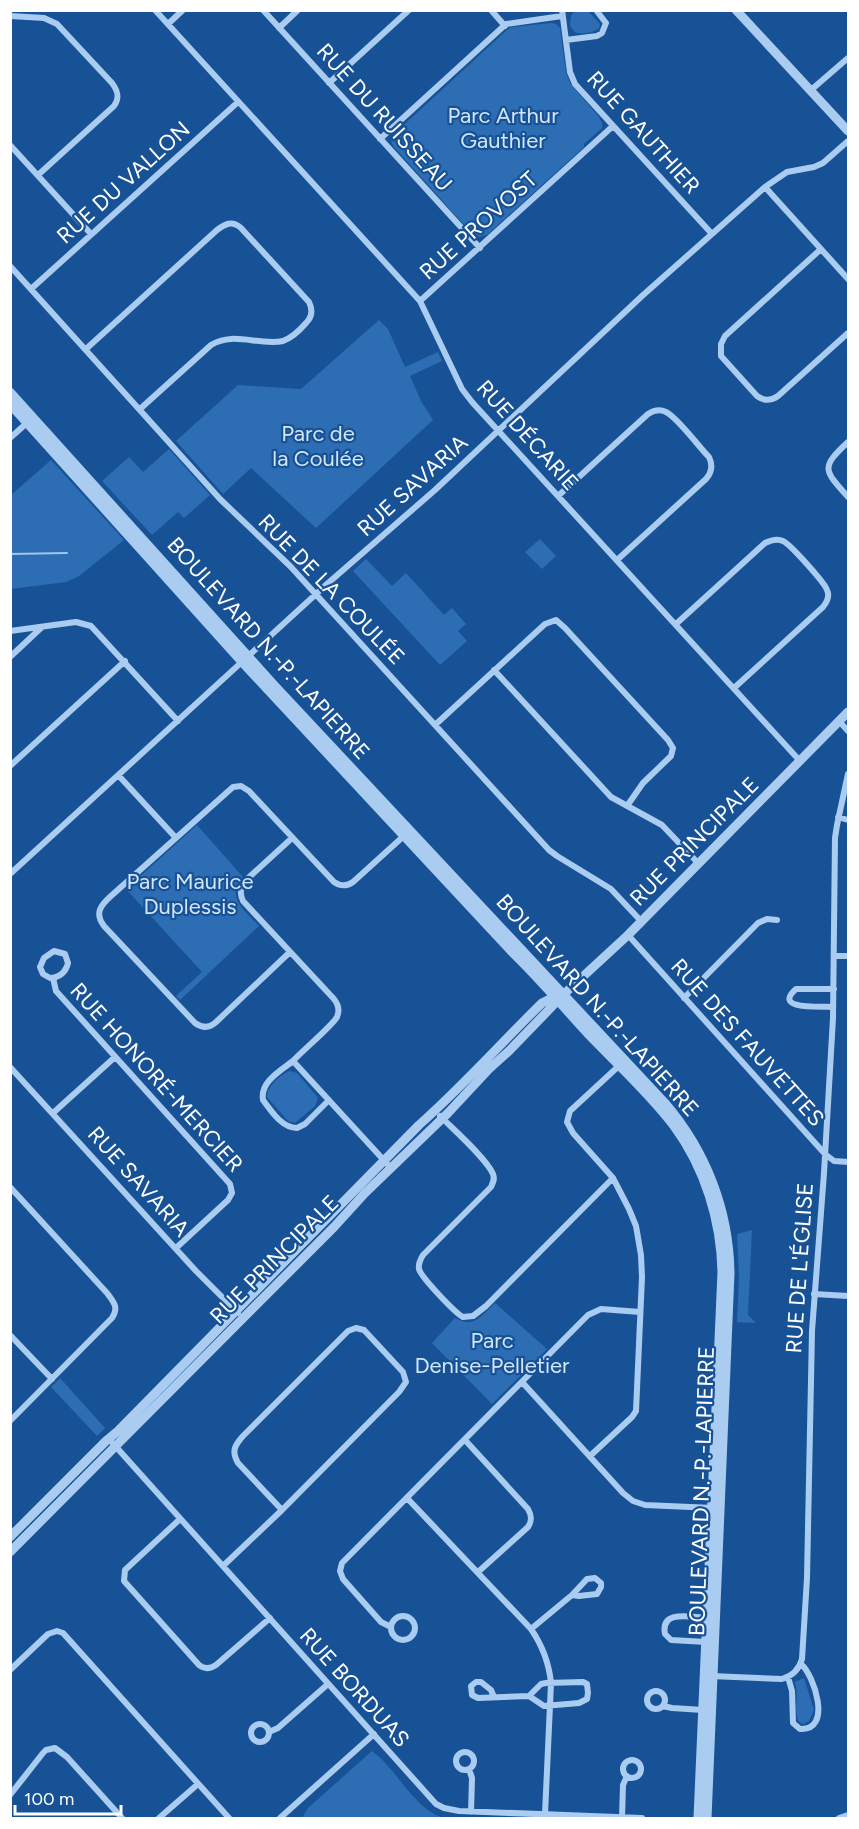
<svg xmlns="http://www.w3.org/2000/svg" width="859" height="1829" font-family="Figtree,sans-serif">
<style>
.green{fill:#2c6db4}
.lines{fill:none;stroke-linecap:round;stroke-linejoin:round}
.stream{stroke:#9ec7f3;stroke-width:2}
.minor{stroke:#abccf1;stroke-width:6}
.tertiary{stroke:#abccf1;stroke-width:9}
.labels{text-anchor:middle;stroke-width:4.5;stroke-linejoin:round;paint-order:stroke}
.park-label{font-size:22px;fill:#d2e6fb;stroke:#185296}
.street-label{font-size:22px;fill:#fff;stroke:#185296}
</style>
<rect width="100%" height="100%" fill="#185296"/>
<path class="green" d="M 588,11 L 600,24 L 599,28 C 593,33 582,35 575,32 L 570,26 L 571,15 L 574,12 Z
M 551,23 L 556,24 L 560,28 L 566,72 L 570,83 L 599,117 L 602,123 L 602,128 L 584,144 L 584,147 L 488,234 L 480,237 L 473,235 L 394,147 C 390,142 391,137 395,133 L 508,29 L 512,27 Z
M 379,320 L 388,329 L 405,367 L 438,352 L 442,361 L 410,376 L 421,401 L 433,420 L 316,528 L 251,468 L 223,494 L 176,441 L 238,385 L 301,389 Z
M 169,449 L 210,495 L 184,518 L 178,512 L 152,535 L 102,481 L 129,457 L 143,472 Z
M 51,460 L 124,540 L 79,576 L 66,582 L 11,589 L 11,495 Z
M 540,539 L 556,556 L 542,569 L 525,552 Z
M 366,559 L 392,586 L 406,573 L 444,615 L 452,608 L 466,624 L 458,631 L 467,641 L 440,665 L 353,571 Z
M 197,825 L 243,877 C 224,896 246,912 259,926 L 180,1000 L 176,996 L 202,972 L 126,889 Z
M 290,1071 L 297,1073 L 318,1098 L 315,1106 L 295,1123 L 288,1121 L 267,1097 C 267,1086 280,1075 290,1071 Z
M 752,1230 L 748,1315 L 756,1323 L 737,1322 L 739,1277 L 737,1234 Z
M 495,1303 L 547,1349 L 492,1404 L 432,1343 L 455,1318 C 475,1329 482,1315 495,1303 Z
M 60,1378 L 105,1428 L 97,1436 L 51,1387 Z
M 804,1678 L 814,1710 L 809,1721 L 803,1724 L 799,1722 C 793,1711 799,1695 795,1682 Z
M 372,1751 C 398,1770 412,1807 443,1818 L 302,1818 L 308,1808 Z"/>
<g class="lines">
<path class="stream" d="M 10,554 L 67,553"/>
<path class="minor" d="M 155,10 L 420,301 L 462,389 L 472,402 L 800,761
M 263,10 L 480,248
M 491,10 L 505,26
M 562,10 L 570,72 L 575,84 L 712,234
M 10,16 L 44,18 L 57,24 L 112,83 C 118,91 120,98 114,106 L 38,175
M 168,24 L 183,10
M 279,28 L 298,10
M 566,40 L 597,36 L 602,33 L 606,23 L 596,10
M 329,83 L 409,10
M 811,90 L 848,58
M 380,139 L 506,24 L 562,16
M 10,145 L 91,234
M 765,187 L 848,279
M 821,249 L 725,336 L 721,344 L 721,356 L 757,396 C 764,401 771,401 778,396 L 848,333
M 10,266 L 220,499 L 290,566 L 549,850 L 557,856 L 611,889 L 641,921
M 31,289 L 238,102
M 420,301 L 613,126
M 86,349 L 217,230 C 225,224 232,220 241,228 L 309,302 C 313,310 312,317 306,323 C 300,330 291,338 283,341 C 259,346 233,331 211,345 L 140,409
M 10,438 L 28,422
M 848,442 C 820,468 824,470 848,497
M 558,496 L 648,414 C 654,410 660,409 666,412 C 677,417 699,447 709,457 C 713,465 712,472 706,479 L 617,560
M 676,624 L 765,543 C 771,540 777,538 783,541 C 790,544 825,583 827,590 C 830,596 827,602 823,607 L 734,688
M 10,631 L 76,622 L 91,626 L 178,721
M 10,657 L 42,627
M 494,670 L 611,797 L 662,825 L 698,863
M 839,721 L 848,731
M 435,725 L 545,624 L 556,620 L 565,628 L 668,740 L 673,748 L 671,756 L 643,783 L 627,806
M 10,766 L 125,661
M 119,776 L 176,838
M 838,817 L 848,820
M 292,838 L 246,880 C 241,887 239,893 243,901 L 334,999 C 338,1004 340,1010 337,1017 C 332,1026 302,1051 293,1061 L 391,1168
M 10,874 L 327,584 L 435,490 L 642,296 L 765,187 L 787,172 L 814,167 L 823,163 L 848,141
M 628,935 L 825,1154 L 834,1161 L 848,1162
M 54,951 L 65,954 L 68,963 C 66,972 59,978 50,978 L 43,974 L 40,967 L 44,958 Z
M 290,952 L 215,1023 C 209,1028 202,1028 195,1023 L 104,926 C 94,913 101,905 111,896 L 233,787 L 241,786 L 249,791 L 334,882 C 340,886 346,887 353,882 L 406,834
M 834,956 L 848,956
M 53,978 L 56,991 L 230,1184 L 232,1193 L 228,1200 L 176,1248
M 684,998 L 758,923 L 767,919 L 777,920
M 833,1007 C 824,1006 771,1011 796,989 L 834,989
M 293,1061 C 280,1071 260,1082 263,1100 C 271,1111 282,1128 297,1128 L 305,1124 L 329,1100
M 10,1067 L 196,1271 L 238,1313
M 53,1113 L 115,1057
M 440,1116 C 453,1129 486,1158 493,1174 C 495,1179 493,1183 491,1187 L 423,1255 C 420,1260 418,1264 419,1269 C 421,1277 455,1313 463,1317 L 473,1316 L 486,1306 L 613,1178
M 10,1187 L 107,1293 C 114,1302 119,1308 112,1318 L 10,1421
M 814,1294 L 848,1296
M 10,1335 L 52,1379
M 522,1382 L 623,1493 L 633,1501 L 645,1505 L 713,1508
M 109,1439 L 436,1804 L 444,1808 L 459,1811 L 642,1818
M 465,1440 L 528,1509 C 532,1516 532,1521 528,1527 L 478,1572
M 590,1456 L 632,1417 L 636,1411 L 642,1277 L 641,1255 L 636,1226 L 629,1209 L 613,1178 L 573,1133 L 567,1122 L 570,1111 L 622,1063
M 407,1498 L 531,1629 C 542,1645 549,1663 551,1683 L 545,1814
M 180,1519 L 125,1570 L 124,1581 L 199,1665 C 204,1669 210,1669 216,1665 L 270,1618
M 223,1566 L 282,1510 L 399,1392 L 406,1382 L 403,1372 L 364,1330 L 356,1328 L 348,1331 L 243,1436 C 235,1445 231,1451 238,1463 L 282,1510
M391 1628a12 12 0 1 1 24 0a12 12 0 1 1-24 0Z
M 391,1627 L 381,1622 L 343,1579 L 340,1571 L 342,1563 L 588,1315 L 601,1309 L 640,1312
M 531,1629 L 572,1595 L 587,1579 L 595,1578 L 601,1583 L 601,1587 L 597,1594 L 579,1596 L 572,1595
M 706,1642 L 671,1640 L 665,1634 C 660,1608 694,1618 711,1618
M 10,1670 L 48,1634 L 57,1631 L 63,1633 L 229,1818
M 711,1676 L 782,1679 C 792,1676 799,1670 802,1659 L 807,1578 L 812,1331 L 824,1173 L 833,1018 L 835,838 L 837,825 L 848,774
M 788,1677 L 792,1691 L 793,1723 L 800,1729 C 833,1731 814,1675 801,1664
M647 1700a9 9 0 1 1 18 0a9 9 0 1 1-18 0Z
M 494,1697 L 491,1690 L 481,1682 L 476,1682 L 471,1686 L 472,1695 L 478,1698 L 529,1696 L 541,1684 L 546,1683 L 583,1682 L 587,1684 L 588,1693 L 587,1699 L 579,1703 L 544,1706 L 529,1696
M 663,1706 L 672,1708 L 703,1710
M251 1733a9 9 0 1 1 18 0a9 9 0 1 1-18 0Z
M 269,1732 L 278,1728 L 328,1684
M456 1761a9 9 0 1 1 18 0a9 9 0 1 1-18 0Z
M623 1769a9 9 0 1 1 18 0a9 9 0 1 1-18 0Z
M 469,1769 L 472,1778 L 471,1812
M 10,1795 L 43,1753 L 46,1750 L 55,1748 L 67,1757 L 122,1818
M 159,1818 L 198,1784
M 280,1818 L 374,1734
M 622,1818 L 623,1785 L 627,1776
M 839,1818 L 848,1815"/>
<path class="tertiary" d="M 736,10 L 848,131
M 10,392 L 274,685 L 665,1103 C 706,1151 729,1210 730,1273 L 707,1818
M 10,404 L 242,662 L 512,952 C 540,979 564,1008 590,1036 C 618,1065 650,1094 674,1126 C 705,1168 721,1221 722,1272 L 698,1818
M 10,1537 L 106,1441 L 118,1431 L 419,1125 C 462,1087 501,1043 542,1003 L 558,995
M 10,1552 L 334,1227 L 365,1193 L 448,1113 L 489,1069 L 510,1050 L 564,994 L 628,935 L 848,712"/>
</g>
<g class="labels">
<g class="park-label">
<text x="503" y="123">Parc Arthur<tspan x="503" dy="25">Gauthier</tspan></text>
<text x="318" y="441">Parc de<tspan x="318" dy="25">la Coulée</tspan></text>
<text x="190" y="889">Parc Maurice<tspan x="190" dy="25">Duplessis</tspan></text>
<text x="492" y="1348">Parc<tspan x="492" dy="25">Denise-Pelletier</tspan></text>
</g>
<g class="street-label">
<text transform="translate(385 117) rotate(48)" y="8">RUE DU RUISSEAU</text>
<text transform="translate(644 132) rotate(48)" y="8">RUE GAUTHIER</text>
<text transform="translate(123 182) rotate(-42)" y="8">RUE DU VALLON</text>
<text transform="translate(478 225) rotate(-42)" y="8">RUE PROVOST</text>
<text transform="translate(528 435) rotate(48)" y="8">RUE DÉCARIE</text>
<text transform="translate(412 485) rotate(-42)" y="8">RUE SAVARIA</text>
<text transform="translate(332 589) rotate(46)" y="8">RUE DE LA COULÉE</text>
<text transform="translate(269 648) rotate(48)" y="8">BOULEVARD N.-P.-LAPIERRE</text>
<text transform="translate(694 841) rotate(-45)" y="8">RUE PRINCIPALE</text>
<text transform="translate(598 1005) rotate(48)" y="8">BOULEVARD N.-P.-LAPIERRE</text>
<text transform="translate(748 1042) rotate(48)" y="8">RUE DES FAUVETTES</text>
<text transform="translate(157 1077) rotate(48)" y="8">RUE HONORÉ-MERCIER</text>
<text transform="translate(139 1181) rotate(48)" y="8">RUE SAVARIA</text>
<text transform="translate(274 1259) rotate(-45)" y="8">RUE PRINCIPALE</text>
<text transform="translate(799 1268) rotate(-86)" y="8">RUE DE L'ÉGLISE</text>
<text transform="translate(701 1491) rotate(-88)" y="8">BOULEVARD N.-P.-LAPIERRE</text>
<text transform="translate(355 1687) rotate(48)" y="8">RUE BORDUAS</text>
</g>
</g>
<rect width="859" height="1829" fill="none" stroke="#ffffff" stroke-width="24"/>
<path d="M15 1805v9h106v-9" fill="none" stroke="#ffffff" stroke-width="3"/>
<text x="24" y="1805" font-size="18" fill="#ffffff" stroke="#185296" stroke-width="4.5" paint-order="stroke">100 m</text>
</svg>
